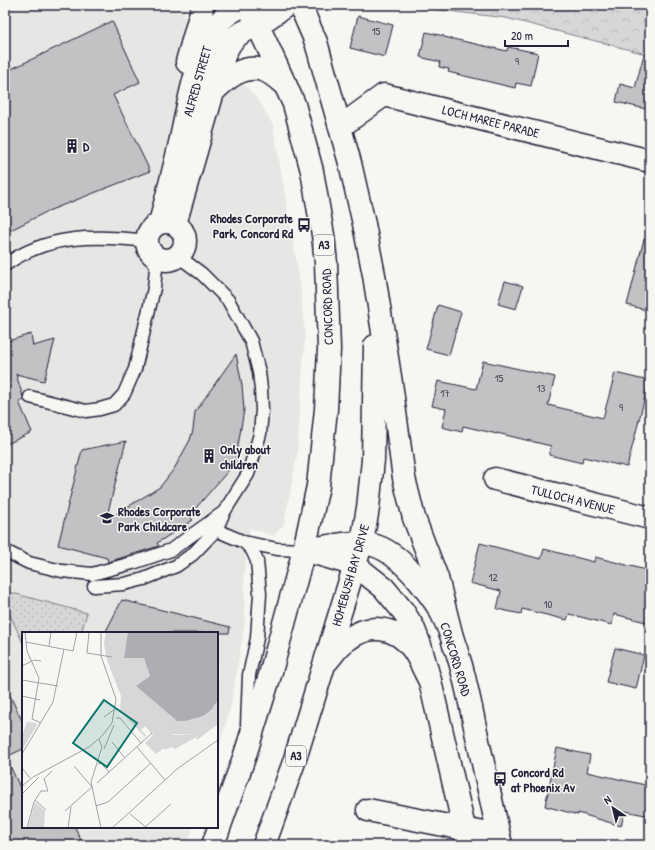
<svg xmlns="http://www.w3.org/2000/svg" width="655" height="850" font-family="'Patrick Hand',sans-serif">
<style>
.built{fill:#e6e6e4}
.grass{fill:url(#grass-dots);stroke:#7c7c89}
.park{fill:url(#park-crowns);stroke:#7c7c89}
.building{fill:#c2c2c4;stroke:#22223b}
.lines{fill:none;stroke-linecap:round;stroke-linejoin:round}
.lane-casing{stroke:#22223b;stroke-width:15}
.street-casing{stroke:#22223b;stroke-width:25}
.primary-casing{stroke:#22223b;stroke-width:25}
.highway-casing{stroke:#22223b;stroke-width:25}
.lane{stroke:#f6f6f2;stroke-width:12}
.street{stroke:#f6f6f2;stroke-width:22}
.primary{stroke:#f6f6f2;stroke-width:22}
.highway{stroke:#f6f6f2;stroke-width:22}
.labels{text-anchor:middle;stroke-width:3;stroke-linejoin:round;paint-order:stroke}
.number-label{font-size:11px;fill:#4a4a5d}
.shield{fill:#f6f6f2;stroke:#626272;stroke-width:1}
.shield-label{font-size:12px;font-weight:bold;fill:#22223b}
.street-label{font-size:13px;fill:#22223b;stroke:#f6f6f2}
.poi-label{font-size:13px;font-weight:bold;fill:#22223b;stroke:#f6f6f2;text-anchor:start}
.inset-road{fill:none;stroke:#a1a1a9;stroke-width:1}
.view{fill:#0f766e;fill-opacity:0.15;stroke:#0f766e;stroke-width:2}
.inset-edge{fill:none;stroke:#22223b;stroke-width:2}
</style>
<defs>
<pattern id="grass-dots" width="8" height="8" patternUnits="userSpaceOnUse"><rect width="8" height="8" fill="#d7d7d7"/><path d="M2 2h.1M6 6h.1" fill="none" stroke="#b8b8b9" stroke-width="1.8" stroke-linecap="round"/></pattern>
<pattern id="park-crowns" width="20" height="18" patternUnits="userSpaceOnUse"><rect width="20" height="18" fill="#d7d7d7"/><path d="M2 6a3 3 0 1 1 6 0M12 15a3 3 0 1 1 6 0" fill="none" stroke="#b8b8b9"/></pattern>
</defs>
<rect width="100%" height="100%" fill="#f6f6f2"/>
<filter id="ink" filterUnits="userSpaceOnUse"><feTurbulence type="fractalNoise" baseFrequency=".025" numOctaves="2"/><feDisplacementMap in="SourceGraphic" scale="8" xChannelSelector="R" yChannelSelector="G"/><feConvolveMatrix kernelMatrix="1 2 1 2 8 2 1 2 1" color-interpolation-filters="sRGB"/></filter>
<g filter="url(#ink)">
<path class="built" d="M 5,5 L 186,5 L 184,15 L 259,101 L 273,125 L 300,283 L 305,336 L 297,456 L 284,524 L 274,536 L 250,528 L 244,575 L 245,622 L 231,705 L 217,754 L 217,633 L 23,633 L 23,827 L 193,827 L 187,845 L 5,845 Z"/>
<path class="grass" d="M 5,591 L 87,613 L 81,633 L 23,633 L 23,643 L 5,604 Z"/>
<path class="park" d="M 398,5 L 650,5 L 650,55 L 506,18 Z"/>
<path class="building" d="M 358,16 L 393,25 L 385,57 L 350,48 Z
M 112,21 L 140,82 L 113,95 L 150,171 L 48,211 L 5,233 L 5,72 Z
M 426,32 L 444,36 L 444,37 L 507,51 L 508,47 L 538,53 L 531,86 L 516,83 L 515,88 L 448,72 L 449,69 L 439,67 L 440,62 L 420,57 Z
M 644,54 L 650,54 L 650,110 L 616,102 L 620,84 L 635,88 Z
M 644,239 L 650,240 L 650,311 L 627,305 Z
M 505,281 L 523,286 L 516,309 L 498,304 Z
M 438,305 L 461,312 L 449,355 L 426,349 Z
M 31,334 L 33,346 L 55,340 L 44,381 L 16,374 L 24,400 L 19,402 L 32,432 L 5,445 L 5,342 Z
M 236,354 L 242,385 L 244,410 L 235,463 L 189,516 L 193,520 L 157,543 L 159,546 L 108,562 L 107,558 L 58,545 L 82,450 L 126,441 L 106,520 L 160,487 L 174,469 L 190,440 L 193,430 L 195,412 Z
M 483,361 L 555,377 L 548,405 L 603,418 L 615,373 L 649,381 L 627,467 L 583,457 L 582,463 L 549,455 L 551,446 L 497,433 L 497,434 L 463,426 L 462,432 L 442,427 L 446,409 L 432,406 L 438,381 L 476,389 Z
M 480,543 L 541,559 L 544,549 L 594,562 L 595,557 L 650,571 L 650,623 L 614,614 L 612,625 L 569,614 L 567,620 L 522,609 L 521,614 L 497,609 L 501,591 L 470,583 Z
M 122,600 L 230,627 L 229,633 L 105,633 Z
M 615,648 L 644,655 L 636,689 L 606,682 Z
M 5,685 L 23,723 L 23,749 L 6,757 L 23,794 L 23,827 L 75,827 L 83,845 L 5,845 Z
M 557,748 L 590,755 L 587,772 L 650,786 L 650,816 L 625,811 L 621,826 L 578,813 L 578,815 L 545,806 Z"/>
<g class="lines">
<defs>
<path id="lane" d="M 5,265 C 47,234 97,235 146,241
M 30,397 L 86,411 L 100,409 L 114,405 L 124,394 L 135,369 L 154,288 L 157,259
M 209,527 L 244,542 L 277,549 L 304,550
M 244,542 L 252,550 L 257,561 L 260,594 L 257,638 L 249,675 L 247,725
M 5,551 L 29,563 L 62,571 L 92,574 L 136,562 L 171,550 L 224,512
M 94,586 L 124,584 L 144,579 L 176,566 L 193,554 L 216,530 L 224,512 L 248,474 L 260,434 L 262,410 L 261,389 L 259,372 L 251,341 L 228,300 L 202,274 L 178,256"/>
<path id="street" d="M 187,62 L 203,5
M 213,92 C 226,79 243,64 263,70 C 272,73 279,80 286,86
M 340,127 L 384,95 L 650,161
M147 241a19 19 0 1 1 38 0a19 19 0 1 1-38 0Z
M 160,223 C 167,196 174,170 180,143 C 189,103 195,57 219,23 C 225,14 235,10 243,5
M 175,224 L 219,71 C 223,59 227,43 238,35 C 244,31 251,28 258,25
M 495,479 L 650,518
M 368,810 L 499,836"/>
<path id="primary" d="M 304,550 C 326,547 355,539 376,546 C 391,551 403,563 414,575 C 424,587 435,600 442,614 C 462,654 469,701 479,745 C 486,778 494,812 501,845
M 311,552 L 355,565 L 384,588 L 403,611 L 413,627 L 420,645 L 430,681 L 468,845"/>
<path id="highway" d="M 300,5 L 316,42 L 350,163 L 364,224 L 374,275 L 391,383 L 404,478 L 414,518 L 437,578 L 454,645
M 258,25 L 287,5
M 328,660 C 334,653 339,645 347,640 C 369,623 395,626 412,648 C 419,657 424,671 430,681
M 213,845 L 245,755 L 270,675 L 304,550 L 318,486 L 326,409 L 329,349 L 326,263 L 323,235 L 312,171 L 294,104 L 267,45 L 248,5
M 264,845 L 294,762 L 362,542 L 368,508 L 373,460 L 375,346"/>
</defs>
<use href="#lane" class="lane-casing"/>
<use href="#street" class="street-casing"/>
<use href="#primary" class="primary-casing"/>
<use href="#highway" class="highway-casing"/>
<use href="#lane" class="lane"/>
<use href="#street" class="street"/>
<use href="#primary" class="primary"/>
<use href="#highway" class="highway"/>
</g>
</g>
<defs>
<symbol id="building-bare" viewBox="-9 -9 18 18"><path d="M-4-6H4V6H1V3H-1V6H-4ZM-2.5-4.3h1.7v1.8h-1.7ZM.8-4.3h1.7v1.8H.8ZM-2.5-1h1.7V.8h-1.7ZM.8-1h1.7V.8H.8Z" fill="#22223b" stroke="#f6f6f2" stroke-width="2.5" paint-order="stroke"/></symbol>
<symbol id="bus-bare" viewBox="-9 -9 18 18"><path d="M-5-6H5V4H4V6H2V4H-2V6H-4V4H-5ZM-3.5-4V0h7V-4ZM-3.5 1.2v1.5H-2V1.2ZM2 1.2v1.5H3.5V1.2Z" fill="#22223b" stroke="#f6f6f2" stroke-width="2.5" paint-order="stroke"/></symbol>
<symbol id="school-bare" viewBox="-9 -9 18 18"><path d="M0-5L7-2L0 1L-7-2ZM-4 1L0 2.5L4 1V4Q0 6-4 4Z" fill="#22223b" stroke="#f6f6f2" stroke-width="2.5" paint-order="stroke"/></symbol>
</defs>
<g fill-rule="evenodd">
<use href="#building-bare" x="62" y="136" width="20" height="20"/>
<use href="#bus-bare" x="294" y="215" width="20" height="20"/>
<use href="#building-bare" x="199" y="446" width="20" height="20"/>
<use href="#school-bare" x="97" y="508" width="20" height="20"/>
<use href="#bus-bare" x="490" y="769" width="20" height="20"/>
</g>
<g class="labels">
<g class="number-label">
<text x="376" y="35">15</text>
<text x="517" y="65">9</text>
<text x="499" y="382">15</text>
<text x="541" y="392">13</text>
<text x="445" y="397">17</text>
<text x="621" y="411">9</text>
<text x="493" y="581">12</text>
<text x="548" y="608">10</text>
</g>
<g class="shield">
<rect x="314" y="235" width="20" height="20" rx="3"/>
<rect x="286" y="746" width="20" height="20" rx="3"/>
</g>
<g class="shield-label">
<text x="324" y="249">A3</text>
<text x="296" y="760">A3</text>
</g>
<g class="street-label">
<text transform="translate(197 81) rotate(-74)" y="5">ALFRED STREET</text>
<text transform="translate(491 121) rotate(14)" y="5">LOCH MAREE PARADE</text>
<text transform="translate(327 307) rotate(-92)" y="5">CONCORD ROAD</text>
<text transform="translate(573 499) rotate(14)" y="5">TULLOCH AVENUE</text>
<text transform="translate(350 575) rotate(-74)" y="5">HOMEBUSH BAY DRIVE</text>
<text transform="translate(456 659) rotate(73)" y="5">CONCORD ROAD</text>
</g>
<g class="poi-label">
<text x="83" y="151">D</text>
<text x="293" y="223" text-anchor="end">Rhodes Corporate<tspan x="293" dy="15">Park, Concord Rd</tspan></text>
<text x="220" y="454">Only about<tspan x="220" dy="15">children</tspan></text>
<text x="118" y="516">Rhodes Corporate<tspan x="118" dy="15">Park Childcare</tspan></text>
<text x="511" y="777">Concord Rd<tspan x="511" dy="15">at Phoenix Av</tspan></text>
</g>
</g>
<g transform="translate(22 632)">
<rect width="196" height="196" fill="#f6f6f2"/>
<path d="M 114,54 L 155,89 L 196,68 L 196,92 L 175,108 L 174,106 L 177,103 L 148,102 L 139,96 L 130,80 L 113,64 L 109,58 Z" fill="#d7d7d7"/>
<path d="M 84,0 L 106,0 L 103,26 L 122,26 L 128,44 L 110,58 L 130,80 L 139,96 L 151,103 L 178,103 L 153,117 L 150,115 L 143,118 L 142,116 L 134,122 L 123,111 L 131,103 L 123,94 L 119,98 L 124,103 L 123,105 L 98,79 L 99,64 L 85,28 L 82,11 ZM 5,90 L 14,91 L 15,93 L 0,118 L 0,103 ZM 13,170 L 23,179 L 22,196 L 6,196 Z" fill="#d7d7d7"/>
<path d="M 106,0 L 196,0 L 196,68 L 189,78 L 181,84 L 163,89 L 155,89 L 114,54 L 128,44 L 122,26 L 102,26 Z" fill="#adadb3"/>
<path class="inset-road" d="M 3,0 L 5,19 L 17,46 L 10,87 L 19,91M 67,0 L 65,21 L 90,25M 4,10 L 51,19 L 55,0M 27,14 L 29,0M 0,34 L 12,28 L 19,29M 0,48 L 36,54M 0,64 L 18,68M 82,85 L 93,77M 94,86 L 98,86 L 119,111M 77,107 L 80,115 L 69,150 L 79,196M 90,110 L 103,126M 115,115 L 143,148M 82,117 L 92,93M 0,122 L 31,70 L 42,17M 76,132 L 79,131 L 87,140M 0,136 L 8,146M 75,151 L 130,101M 0,154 L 11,145 L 67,115 L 80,104 L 90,91 L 94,67 L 79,24 L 79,0M 19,159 L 26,159 L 22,147 L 30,139M 0,162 L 16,146M 13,168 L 24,178M 74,174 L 86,170 L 129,131M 43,179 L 70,155 L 52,134M 108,180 L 155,137 L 196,108M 108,182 L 125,196M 5,196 L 12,170 L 19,159M 46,196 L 49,175M 90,196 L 108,180M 122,196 L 149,172"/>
<path class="view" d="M 82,68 L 115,91 L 85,135 L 51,111 Z"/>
<rect width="196" height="196" class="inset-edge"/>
</g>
<rect width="655" height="850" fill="none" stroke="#f6f6f2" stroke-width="20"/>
<rect x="10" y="10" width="635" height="830" fill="none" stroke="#22223b" stroke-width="1.5" filter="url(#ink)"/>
<g transform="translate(613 808) rotate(325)" stroke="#f6f6f2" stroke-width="3" paint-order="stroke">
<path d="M0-3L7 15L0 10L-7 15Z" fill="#22223b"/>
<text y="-6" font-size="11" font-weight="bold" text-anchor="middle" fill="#22223b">N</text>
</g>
<path d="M505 40v6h63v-6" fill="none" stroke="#22223b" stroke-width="2"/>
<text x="511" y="40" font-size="12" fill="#22223b" stroke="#f6f6f2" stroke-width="3" paint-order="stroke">20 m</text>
</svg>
